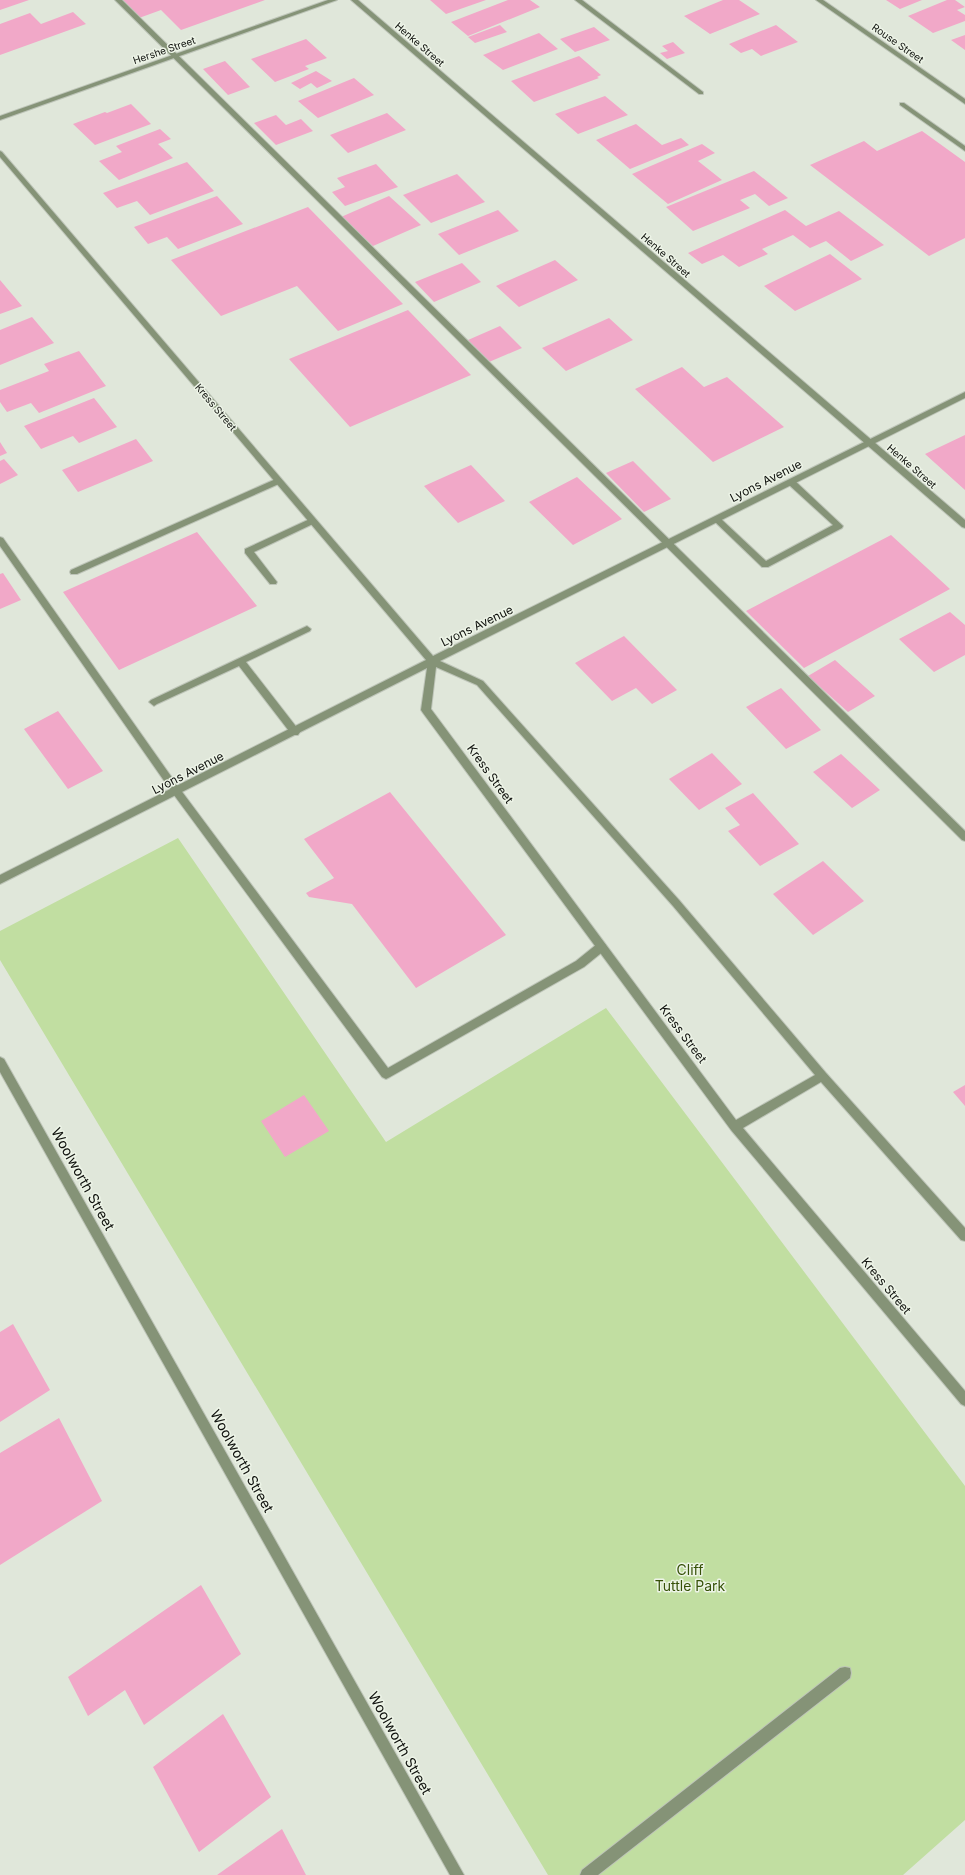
<svg xmlns="http://www.w3.org/2000/svg" width="965" height="1875" font-family="Inter,sans-serif">
<style>
.green{fill:#c1dea1}
.building{fill:#f1a8c8}
.lines{fill:none;stroke-linecap:round;stroke-linejoin:round}
.service-casing{stroke:#bec5b9;stroke-width:2}
.minor-casing{stroke:#bec5b9;stroke-width:2}
.tertiary-casing{stroke:#bec5b9;stroke-width:2}
.service{fill:#859377;fill-rule:evenodd}
.minor{fill:#859377;fill-rule:evenodd}
.tertiary{fill:#859377;fill-rule:evenodd}
.labels{text-anchor:middle;stroke-width:3;stroke-linejoin:round;paint-order:stroke}
.far-street-label{font-size:10px;fill:#0e100c;stroke:#edf4e7}
.street-label{font-size:12px;fill:#0e100c;stroke:#edf4e7}
.near-street-label{font-size:14px;fill:#0e100c;stroke:#edf4e7}
.near-park-label{font-size:14px;fill:#365108;stroke:#edf4e7}
</style>
<rect width="100%" height="100%" fill="#e0e7da"/>
<path class="green" d="M 178,838 L 386,1142 L 606,1008 L 965,1486 L 965,1820 L 903,1875 L 548,1875 L 0,960 L 0,931 Z"/>
<path class="building" d="M 0,0 L 29,0 L 0,10 Z
M 121,0 L 265,0 L 181,30 L 161,10 L 139,18 Z
M 430,0 L 486,0 L 446,14 Z
M 508,0 L 530,0 L 540,7 L 468,36 L 451,22 Z
M 723,0 L 739,0 L 760,14 L 710,34 L 684,16 Z
M 886,0 L 922,0 L 900,9 Z
M 947,0 L 955,0 L 965,7 L 957,10 L 965,15 L 965,21 L 933,33 L 908,16 Z
M 73,12 L 86,24 L 0,55 L 0,24 L 30,13 L 41,24 Z
M 500,25 L 507,32 L 475,43 L 468,37 Z
M 776,25 L 798,42 L 761,56 L 752,49 L 741,53 L 729,44 Z
M 594,27 L 610,40 L 575,52 L 560,39 Z
M 539,33 L 558,49 L 503,70 L 483,55 Z
M 965,35 L 965,50 L 951,40 Z
M 306,39 L 327,58 L 305,66 L 309,69 L 275,82 L 251,59 Z
M 673,42 L 685,53 L 667,59 L 660,53 L 668,51 L 662,46 Z
M 579,56 L 601,75 L 597,77 L 599,78 L 534,102 L 511,81 Z
M 225,61 L 250,87 L 228,95 L 203,69 Z
M 316,71 L 332,81 L 317,88 L 311,83 L 300,89 L 291,83 Z
M 354,78 L 374,95 L 318,118 L 298,101 Z
M 605,96 L 628,115 L 578,134 L 555,114 Z
M 131,104 L 151,124 L 95,145 L 73,124 L 105,112 L 107,113 Z
M 387,113 L 406,130 L 348,153 L 330,135 Z
M 276,115 L 286,125 L 301,119 L 313,131 L 276,145 L 254,123 Z
M 636,124 L 662,145 L 681,138 L 689,145 L 630,169 L 596,140 Z
M 160,129 L 171,139 L 158,144 L 173,158 L 119,180 L 99,161 L 122,152 L 116,146 Z
M 922,131 L 965,162 L 965,238 L 929,256 L 810,165 L 864,141 L 877,151 Z
M 702,144 L 715,153 L 698,161 L 722,180 L 668,204 L 632,174 Z
M 187,162 L 214,191 L 150,215 L 137,201 L 117,208 L 103,193 Z
M 376,164 L 398,187 L 345,206 L 332,192 L 345,187 L 337,178 Z
M 754,171 L 788,198 L 769,206 L 755,194 L 740,200 L 750,208 L 693,231 L 666,207 Z
M 457,174 L 485,202 L 431,223 L 403,195 Z
M 217,196 L 243,224 L 178,249 L 167,237 L 148,244 L 134,227 Z
M 389,196 L 421,225 L 373,246 L 341,217 Z
M 308,207 L 403,304 L 338,331 L 297,286 L 221,316 L 171,260 Z
M 498,210 L 519,231 L 459,255 L 438,234 Z
M 785,210 L 806,226 L 839,211 L 884,245 L 851,261 L 826,241 L 810,248 L 793,235 L 762,249 L 768,254 L 739,267 L 723,255 L 702,264 L 688,253 Z
M 830,254 L 862,279 L 795,311 L 764,286 Z
M 555,260 L 578,280 L 519,307 L 496,286 Z
M 462,263 L 481,282 L 434,302 L 415,282 Z
M 0,280 L 22,306 L 0,314 Z
M 408,310 L 471,375 L 350,427 L 289,359 Z
M 32,317 L 54,343 L 0,365 L 0,330 Z
M 609,318 L 633,340 L 566,371 L 542,348 Z
M 500,326 L 522,348 L 489,362 L 468,340 Z
M 79,351 L 106,386 L 39,413 L 31,403 L 7,412 L 0,402 L 0,390 L 49,371 L 44,364 Z
M 682,367 L 704,387 L 727,377 L 784,427 L 713,462 L 635,389 Z
M 94,398 L 117,427 L 79,443 L 73,436 L 41,449 L 24,426 Z
M 965,435 L 965,490 L 925,454 Z
M 136,439 L 153,461 L 78,492 L 62,470 Z
M 0,442 L 7,453 L 0,456 Z
M 4,459 L 18,475 L 0,484 L 0,461 Z
M 633,461 L 671,499 L 644,512 L 606,473 Z
M 471,465 L 505,501 L 458,523 L 424,486 Z
M 577,477 L 622,519 L 573,545 L 529,502 Z
M 197,532 L 257,606 L 119,670 L 63,592 Z
M 891,535 L 950,589 L 804,668 L 746,611 Z
M 3,573 L 21,600 L 0,609 L 0,574 Z
M 950,612 L 965,625 L 965,655 L 934,672 L 899,639 Z
M 624,636 L 677,690 L 652,704 L 636,688 L 612,701 L 575,663 Z
M 835,660 L 875,696 L 848,712 L 808,676 Z
M 781,688 L 821,730 L 786,749 L 746,707 Z
M 58,711 L 103,771 L 68,789 L 24,729 Z
M 712,753 L 742,784 L 699,810 L 669,779 Z
M 841,754 L 880,790 L 852,808 L 813,772 Z
M 390,792 L 506,935 L 416,988 L 352,904 L 309,897 L 306,893 L 334,878 L 304,839 Z
M 753,793 L 799,844 L 760,866 L 728,831 L 740,825 L 725,808 Z
M 823,861 L 864,901 L 813,935 L 773,894 Z
M 965,1085 L 965,1106 L 953,1092 Z
M 304,1095 L 329,1131 L 285,1157 L 261,1121 Z
M 13,1324 L 50,1390 L 0,1422 L 0,1332 Z
M 59,1418 L 102,1501 L 0,1565 L 0,1453 Z
M 201,1585 L 241,1654 L 144,1725 L 125,1690 L 88,1716 L 68,1677 Z
M 223,1714 L 271,1797 L 199,1852 L 153,1767 Z
M 282,1829 L 306,1875 L 217,1875 Z"/>
<g class="lines">
<defs>
<path id="service" d="M 115,0 L 122,0 L 965,831 L 965,841 L 962,840 Z
M 575,0 L 582,0 L 703,92 L 703,94 L 699,94 Z
M 900,103 L 904,103 L 965,146 L 965,151 L 900,105 Z
M 278,478 L 281,479 L 281,483 L 77,574 L 71,574 L 70,572 L 71,570 Z
M 791,479 L 794,480 L 843,526 L 842,528 L 768,567 L 762,567 L 713,520 L 717,517 L 720,518 L 766,561 L 833,525 L 788,484 L 787,482 Z
M 312,518 L 316,521 L 315,523 L 254,552 L 277,582 L 276,584 L 270,584 L 245,553 L 245,549 Z
M 0,537 L 3,538 L 180,789 L 388,1068 L 576,961 L 597,944 L 601,943 L 605,944 L 606,947 L 605,950 L 584,967 L 390,1077 L 386,1079 L 382,1077 L 174,795 L 0,546 Z
M 307,626 L 311,629 L 310,631 L 246,662 L 298,729 L 300,732 L 298,735 L 292,735 L 239,666 L 157,704 L 154,706 L 149,702 L 151,700 Z
M 845,1667 L 850,1668 L 851,1673 L 850,1678 L 598,1875 L 580,1875 L 582,1870 L 840,1668 Z"/>
<path id="minor" d="M 328,0 L 337,0 L 0,120 L 0,116 Z
M 351,0 L 358,0 L 965,520 L 965,528 L 962,527 Z
M 816,0 L 823,0 L 965,99 L 965,104 Z
M 0,1057 L 4,1059 L 464,1875 L 450,1875 L 0,1072 Z"/>
<path id="tertiary" d="M 0,151 L 2,152 L 433,656 L 965,392 L 965,398 L 440,661 L 483,681 L 679,900 L 826,1073 L 965,1228 L 965,1241 L 961,1240 L 821,1082 L 743,1128 L 965,1391 L 965,1406 L 961,1404 L 731,1130 L 423,713 L 421,710 L 427,668 L 0,884 L 0,875 L 426,660 L 0,157 ZM 436,667 L 477,685 L 673,906 L 815,1075 L 736,1120 L 431,709 Z"/>
</defs>
<use href="#service" class="service-casing"/>
<use href="#minor" class="minor-casing"/>
<use href="#tertiary" class="tertiary-casing"/>
<use href="#service" class="service"/>
<use href="#minor" class="minor"/>
<use href="#tertiary" class="tertiary"/>
</g>
<g class="labels">
<g class="far-street-label">
<text transform="translate(898 43) rotate(35)" y="4">Rouse Street</text>
<text transform="translate(420 44) rotate(41)" y="4">Henke Street</text>
<text transform="translate(164 50) rotate(-19)" y="4">Hershe Street</text>
<text transform="translate(666 255) rotate(41)" y="4">Henke Street</text>
<text transform="translate(216 407) rotate(50)" y="4">Kress Street</text>
<text transform="translate(912 466) rotate(41)" y="4">Henke Street</text>
</g>
<g class="street-label">
<text transform="translate(766 481) rotate(-27)" y="4">Lyons Avenue</text>
<text transform="translate(477 626) rotate(-26)" y="4">Lyons Avenue</text>
<text transform="translate(188 773) rotate(-27)" y="4">Lyons Avenue</text>
<text transform="translate(490 774) rotate(54)" y="4">Kress Street</text>
<text transform="translate(683 1034) rotate(53)" y="4">Kress Street</text>
<text transform="translate(886 1286) rotate(50)" y="4">Kress Street</text>
</g>
<g class="near-street-label">
<text transform="translate(83 1179) rotate(61)" y="5">Woolworth Street</text>
<text transform="translate(242 1461) rotate(61)" y="5">Woolworth Street</text>
<text transform="translate(400 1743) rotate(61)" y="5">Woolworth Street</text>
</g>
<g class="near-park-label">
<text x="690" y="1575">Cliff<tspan x="690" dy="16">Tuttle Park</tspan></text>
</g>
</g>
</svg>
